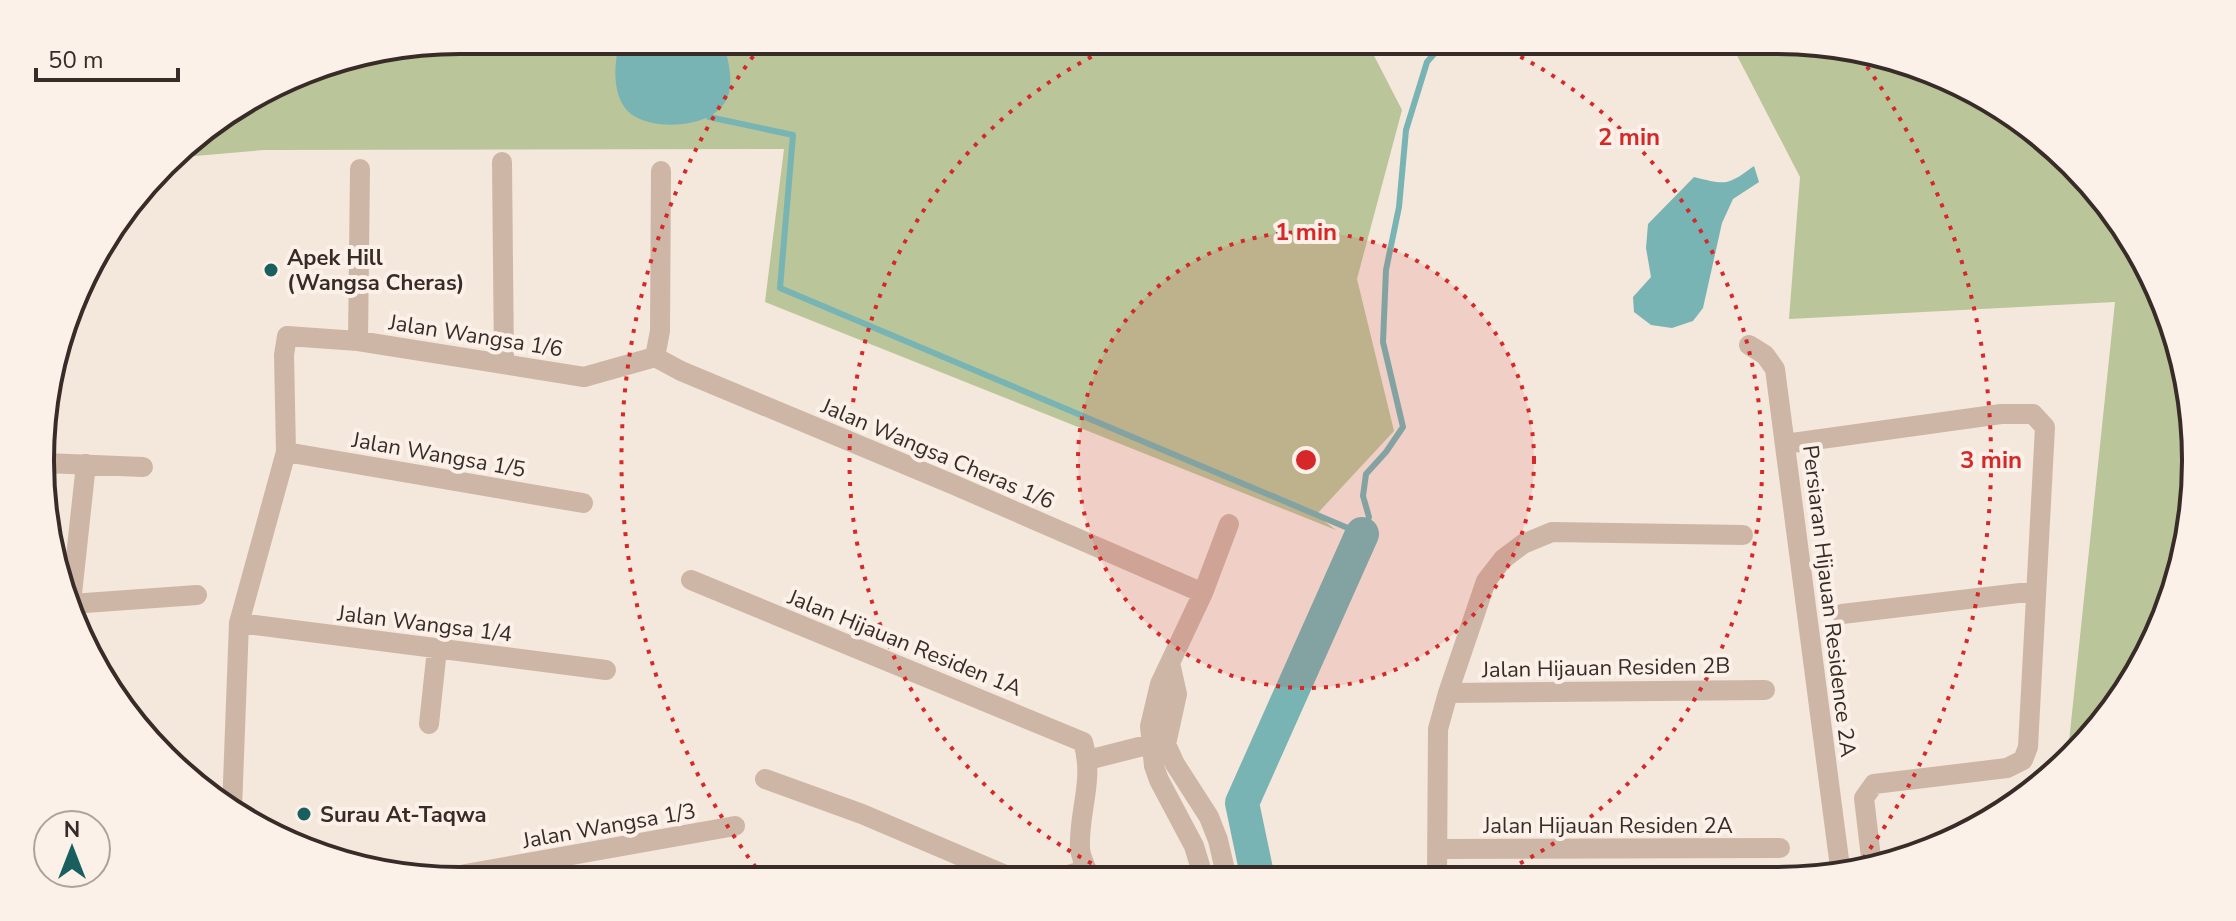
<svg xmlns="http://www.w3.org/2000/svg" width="2236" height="921" font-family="'Nunito Sans',sans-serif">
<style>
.green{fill:#bac59a}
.water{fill:#78b4b3}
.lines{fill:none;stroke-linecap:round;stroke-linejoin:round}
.stream{stroke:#78b4b3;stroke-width:6}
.river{stroke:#78b4b3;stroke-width:34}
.minor{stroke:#ceb6a6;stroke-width:20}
.ring{fill:none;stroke:#d62828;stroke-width:4;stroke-dasharray:4 8}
.poi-dot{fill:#195f5f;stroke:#fbf1e9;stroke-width:3}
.labels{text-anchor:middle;stroke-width:8;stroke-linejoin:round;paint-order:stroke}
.poi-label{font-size:22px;font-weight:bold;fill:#392c28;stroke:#fbf1e9;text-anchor:start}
.street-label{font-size:22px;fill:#392c28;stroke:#fbf1e9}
.rim{fill:none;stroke:#392c28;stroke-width:4}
.centre{fill:#d62828;stroke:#fbf1e9;stroke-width:4}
.ring-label{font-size:24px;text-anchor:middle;font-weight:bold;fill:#d62828;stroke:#fbf1e9;stroke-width:8;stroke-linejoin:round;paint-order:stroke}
</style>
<rect width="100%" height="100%" fill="#f4e7dc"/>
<path class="green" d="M 461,40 L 1366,40 L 1402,110 L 1357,279 L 1394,431 L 1316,515 L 1336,530 L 765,302 L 784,149 L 264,150 L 172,158 L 184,144 L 325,62 Z
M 1729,40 L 1775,40 L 1910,62 L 2052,144 L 2152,274 L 2195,433 L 2174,595 L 2125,694 L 2067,761 L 2115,302 L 1789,319 L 1800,177 Z"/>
<path class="water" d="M 620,40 L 723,40 C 727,58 734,77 728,96 C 717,128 658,131 634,116 C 610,101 614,62 620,40 Z
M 1754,166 L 1759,182 L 1733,199 L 1722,223 L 1703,308 L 1693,321 L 1672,328 L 1651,325 L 1634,312 L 1633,297 L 1651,277 L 1646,248 L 1648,224 L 1694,177 C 1726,185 1727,186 1754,166 Z"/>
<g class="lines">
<path class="stream" d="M 708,110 L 709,117 L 793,135 L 780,288 L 1362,534 L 1369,517 L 1363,496 L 1366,474 L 1386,452 L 1403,427 L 1383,342 L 1386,270 L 1399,207 L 1406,130 L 1427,62 L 1446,40"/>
<path class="river" d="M 1258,879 L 1242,803 L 1362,534"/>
<path class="minor" d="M 502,162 L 504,364
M 358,341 L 360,169
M 1749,345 L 1765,355 L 1775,369 L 1841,875
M 655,357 L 681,371 L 952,484 L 1203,593
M 655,357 L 660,331 L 661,171
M 1785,444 L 2001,414 L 2033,414 L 2045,427 L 2028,747 L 2023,760 L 2007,768 L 1874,784 L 1864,798 L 1872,866
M 286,452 L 583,503
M 45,463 L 143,467
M 691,580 L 1083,742 C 1095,780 1078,812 1080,849 C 1081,859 1087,870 1091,879
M 71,603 L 86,464
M 71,604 L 197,595
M 1842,614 L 2036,591
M 239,623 L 606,670
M 1170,663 L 1177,694 L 1166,744 L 1175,764 L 1209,817 L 1218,840 L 1227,879
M 1448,693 L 1765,690
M 429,724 L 437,649
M 1088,760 L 1139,747 L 1163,745
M 765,779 L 862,814 L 1017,880
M 232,809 L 239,623 L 286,452 L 284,355 L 287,336 L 358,341 L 584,377 L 655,357
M 1437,849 L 1780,848
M 443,878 L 735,826
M 1437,878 L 1438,729 L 1448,693 L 1486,581 L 1503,559 L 1523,544 L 1552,532 L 1743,535
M 1056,879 L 1087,869
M 1204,879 L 1194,846 L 1159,780 L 1154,766 L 1150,726 L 1160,684 L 1203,593 L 1229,524"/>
</g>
<circle cx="1306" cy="460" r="228" fill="#d62828" fill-opacity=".12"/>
<g class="ring">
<circle cx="1306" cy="460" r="228"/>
<path d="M1124 879A457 457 0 0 1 1124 41M1488 41A457 457 0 0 1 1492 877"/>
<path d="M763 877A685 685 0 0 1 763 43M1860 57A685 685 0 0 1 1857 867"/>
</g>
<g class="poi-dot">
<circle cx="271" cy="270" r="8"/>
<circle cx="304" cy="814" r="8"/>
</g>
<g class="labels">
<g class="poi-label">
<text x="287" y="265">Apek Hill<tspan x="287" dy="25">(Wangsa Cheras)</tspan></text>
<text x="320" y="822">Surau At-Taqwa</text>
</g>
<g class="street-label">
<text transform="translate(476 335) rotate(9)" y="8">Jalan Wangsa 1/6</text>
<text transform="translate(938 453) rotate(23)" y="8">Jalan Wangsa Cheras 1/6</text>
<text transform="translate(439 454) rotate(10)" y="8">Jalan Wangsa 1/5</text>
<text transform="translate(1830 601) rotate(83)" y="8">Persiaran Hijauan Residence 2A</text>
<text transform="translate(425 623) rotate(7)" y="8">Jalan Wangsa 1/4</text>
<text transform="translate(905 642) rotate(22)" y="8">Jalan Hijauan Residen 1A</text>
<text transform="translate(1606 667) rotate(-1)" y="8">Jalan Hijauan Residen 2B</text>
<text transform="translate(609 825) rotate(-10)" y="8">Jalan Wangsa 1/3</text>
<text x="1608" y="833">Jalan Hijauan Residen 2A</text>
</g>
</g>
<path d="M0 0H2236V921H0ZM460 54H1776A406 406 0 0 1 2182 460V461A406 406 0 0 1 1776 867H460A406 406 0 0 1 54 461V460A406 406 0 0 1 460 54Z" fill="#fbf1e9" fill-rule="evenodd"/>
<path class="rim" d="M460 54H1776A406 406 0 0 1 2182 460V461A406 406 0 0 1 1776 867H460A406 406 0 0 1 54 461V460A406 406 0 0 1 460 54Z"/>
<circle cx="1306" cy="460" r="12" class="centre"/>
<g class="ring-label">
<text x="1629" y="145">2 min</text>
<text x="1306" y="240">1 min</text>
<text x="1991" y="468">3 min</text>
</g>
<g transform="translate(72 849)"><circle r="38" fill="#fbf1e9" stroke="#ada29c" stroke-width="2"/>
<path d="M0-6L14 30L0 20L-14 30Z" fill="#195f5f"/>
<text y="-12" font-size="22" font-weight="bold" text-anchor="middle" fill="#392c28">N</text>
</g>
<path d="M36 68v12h142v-12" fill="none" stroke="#392c28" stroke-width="4"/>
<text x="48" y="68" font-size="24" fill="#392c28" stroke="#fbf1e9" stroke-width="6" paint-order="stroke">50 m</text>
</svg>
